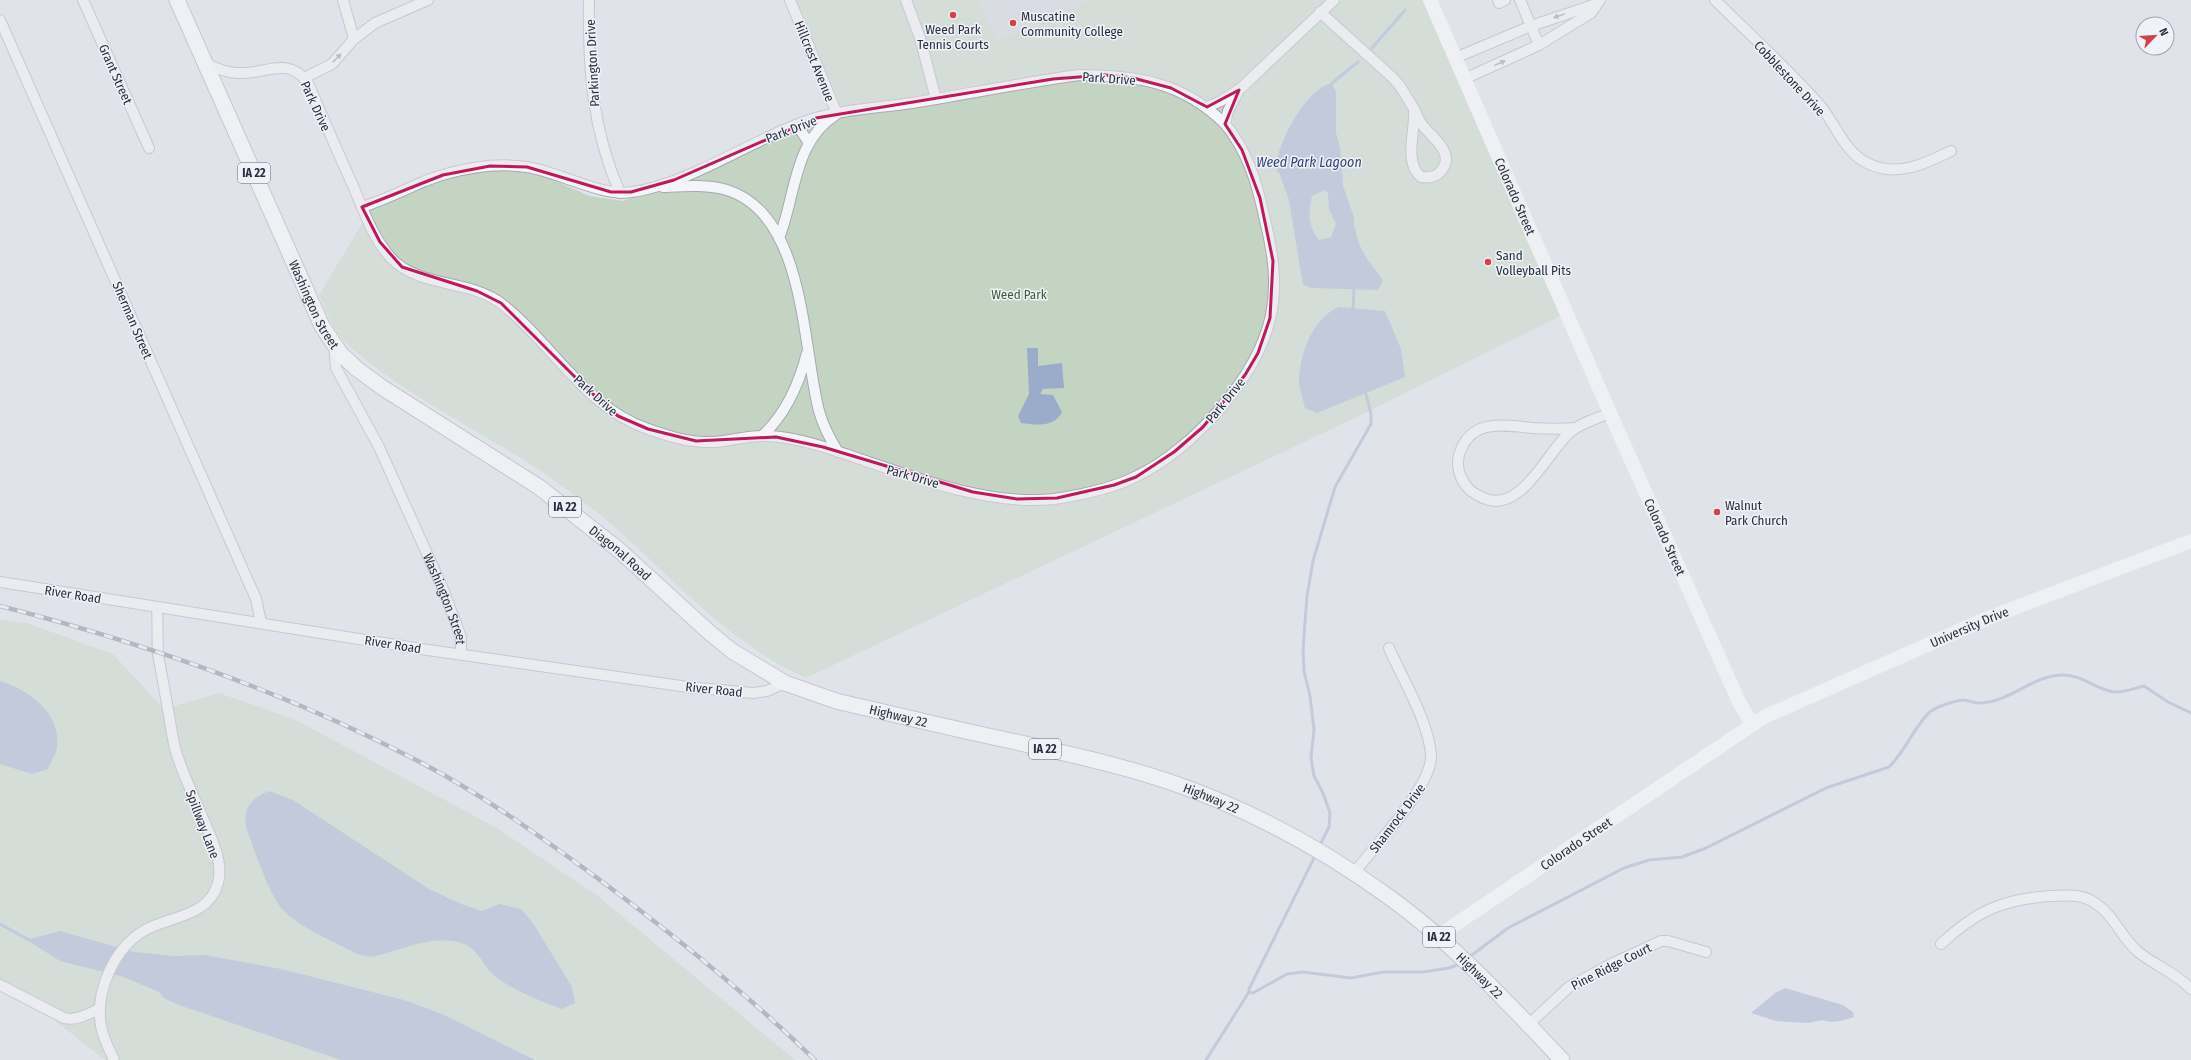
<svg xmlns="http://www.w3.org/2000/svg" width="2191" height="1060" font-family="'Fira Sans Condensed',sans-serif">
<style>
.built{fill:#cfd2dc}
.green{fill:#c4d4c2}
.water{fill:#9baccb;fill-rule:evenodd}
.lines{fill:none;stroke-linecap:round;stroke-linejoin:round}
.stream{stroke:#9baccb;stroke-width:3}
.street-casing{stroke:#a6a9b4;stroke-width:12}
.primary-casing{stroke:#a0a6b6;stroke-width:17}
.street{stroke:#f4f5f8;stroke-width:10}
.secondary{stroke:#fff;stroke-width:14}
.primary{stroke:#fff;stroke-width:15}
.rail-casing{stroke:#7a8094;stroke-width:4.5}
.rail{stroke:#f1f2f7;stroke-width:3;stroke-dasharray:9;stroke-linecap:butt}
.oneway{fill:#8e929d}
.marked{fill:none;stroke:#c2185b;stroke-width:3;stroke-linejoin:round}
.poi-dot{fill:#d24345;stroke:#f1f2f7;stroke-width:1.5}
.labels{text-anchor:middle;stroke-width:3;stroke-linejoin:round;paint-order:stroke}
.shield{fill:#f1f2f7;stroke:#656a78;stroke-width:1}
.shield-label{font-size:12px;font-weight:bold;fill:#292f42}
.poi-label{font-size:13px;fill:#292f42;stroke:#f1f2f7;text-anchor:start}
.street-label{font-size:13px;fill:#292f42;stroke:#f1f2f7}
.park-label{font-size:13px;fill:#385e36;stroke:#f1f2f7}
.water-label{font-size:14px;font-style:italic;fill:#324777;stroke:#f1f2f7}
</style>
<rect width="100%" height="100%" fill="#e1e3ea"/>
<path class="built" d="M 978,0 L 1090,0 L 996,40 Z"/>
<path class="green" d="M 795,0 L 978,0 L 997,40 L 1090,0 L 1429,0 L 1566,313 L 1359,416 L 806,678 C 732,645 678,584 619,531 C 602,515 581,500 562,486 C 493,435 411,402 347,344 C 334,333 326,311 319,295 L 372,207 L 450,176 L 494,170 L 539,173 L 589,196 L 623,201 L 682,177 L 789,128 L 839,113 Z
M 0,620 L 27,623 L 113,654 L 164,709 L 219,693 L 294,719 L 497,828 L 598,896 L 795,1060 L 105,1060 L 25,997 L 0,984 Z"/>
<path class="water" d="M 1332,83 L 1336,92 L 1336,133 L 1340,147 L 1343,186 L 1354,217 L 1354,225 L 1359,244 L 1367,259 L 1383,280 L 1378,290 L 1312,288 L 1303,285 L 1289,200 L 1280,175 L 1275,168 C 1279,142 1304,90 1332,83 ZM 1324,190 L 1328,193 L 1329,209 L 1336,224 L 1331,237 L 1319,240 C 1308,227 1308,212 1312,196 Z
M 1339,307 L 1385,311 L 1401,349 L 1405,377 L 1317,413 L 1305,408 C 1303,400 1300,391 1299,383 C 1299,356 1312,318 1339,307 Z
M 1027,348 L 1038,348 L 1038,366 L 1062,363 L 1064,388 L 1043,389 L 1040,394 L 1053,395 L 1062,412 C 1054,428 1035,425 1021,423 L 1018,416 L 1029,394 Z
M 0,681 C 29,690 65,715 56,752 C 54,757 50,763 48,769 L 32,774 L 0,764 Z
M 269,791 L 293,800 L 429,889 L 461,904 L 482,911 L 500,904 L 521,909 L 533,923 L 572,987 L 575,1003 L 562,1009 C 539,1000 515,992 495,976 C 484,967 478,949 464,944 C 433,933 406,949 376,956 C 363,959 351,950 339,945 C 323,937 298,925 285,912 C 271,900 255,852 248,833 C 241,811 249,799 269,791 Z
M 60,931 L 134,952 L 174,956 L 205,955 L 281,969 L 404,1000 L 442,1014 L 535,1060 L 341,1060 L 179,1005 L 164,998 L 159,992 L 124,977 L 60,961 L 27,940 Z
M 1785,988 L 1843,1005 L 1853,1012 L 1854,1017 L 1841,1021 L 1830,1022 L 1822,1020 L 1808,1023 L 1776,1021 L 1751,1013 L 1775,993 Z"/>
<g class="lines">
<path class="stream" d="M 1372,48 L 1405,10
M 1332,83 L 1358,62
M 1353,308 L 1354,289
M 1319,847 L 1329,827 L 1330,813 L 1323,793 L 1314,776 L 1311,758 L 1314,730 L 1310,696 L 1304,671 L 1303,649 L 1307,596 L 1313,561 L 1335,487 L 1371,424 L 1371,414 L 1366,394
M 0,924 L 31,941
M 1468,958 L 1508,928 L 1624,868 L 1649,860 L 1682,857 L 1706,848 L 1826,788 L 1889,767 C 1905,752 1916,723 1931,711 C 1939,706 1953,701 1963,700 C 1969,700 1975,704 1981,703 C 2010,702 2033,675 2063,675 C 2083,675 2096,690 2115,692 C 2123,693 2136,688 2144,686 L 2168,702 L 2191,713
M 1249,992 L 1253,993 L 1287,974 L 1303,972 L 1351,978 L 1383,972 L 1423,972 L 1449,968 L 1460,964
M 1206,1060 L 1249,992 L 1249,989 L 1316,854"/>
<defs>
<g id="street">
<path d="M 83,0 L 149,148"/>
<path d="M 343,0 L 354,39"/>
<path d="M 589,0 C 588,69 592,129 620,193"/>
<path d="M 906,0 L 920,38 L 936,99"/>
<path d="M 1498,0 L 1499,3 L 1505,0"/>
<path d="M 1520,0 L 1539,45"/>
<path d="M 1715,0 C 1749,34 1786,67 1818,103 C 1835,122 1843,151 1867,163 C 1896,178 1925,164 1951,151"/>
<path d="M 1320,12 L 1392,77 L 1400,86 L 1414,109"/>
<path d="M 0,20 L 256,599 L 261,622"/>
<path d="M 1455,58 L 1531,26 L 1596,4"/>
<path d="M 205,63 C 215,68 227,73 238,73 C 265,75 288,55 308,83 C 323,118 338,153 354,188 C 364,212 373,238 391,258 C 419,288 470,279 502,304 C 552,343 585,408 648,429 C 668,436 690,443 711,442 C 728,442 744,436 761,436 C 782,435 804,441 824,447 C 894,469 980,507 1054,499 C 1081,495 1112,489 1137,476 C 1193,449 1258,377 1271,315 C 1278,281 1272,248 1264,216 C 1257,183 1247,150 1225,124 L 1228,111 L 1239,90 L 1334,0"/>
<path d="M 304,78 L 332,64 L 354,39 L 375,23 L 428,0"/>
<path d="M 1464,79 L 1539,45 L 1591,13 L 1600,0"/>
<path d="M 1207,107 L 1221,101 L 1238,90"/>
<path d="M 1414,109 C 1417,115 1419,121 1423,126 C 1433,138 1456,154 1441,171 C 1436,177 1428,178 1421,177 C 1403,162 1416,129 1414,109 Z"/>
<path d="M 794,126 L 801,131 L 809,143"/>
<path d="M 663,187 C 684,186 707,184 727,190 C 806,215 802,346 819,411 C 823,426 830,439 838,452"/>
<path d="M 362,207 C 384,200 404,190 425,181 C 456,169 494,162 527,167 C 559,172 602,197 632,192 C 693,183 753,138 812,119 C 845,109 879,108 912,103 C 967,94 1023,83 1078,75 C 1136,75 1183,82 1225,124"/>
<path d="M 779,238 C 796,196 793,141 837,114 L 790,0"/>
<path id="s1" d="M 334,345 L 336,368 L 379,447 L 443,589 L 461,637 L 461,654"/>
<path d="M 1575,428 C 1561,429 1547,429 1533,428 C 1503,425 1470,418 1459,455 C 1456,467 1460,479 1468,488 C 1472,493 1478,495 1483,498 C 1520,515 1547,453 1569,433 C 1580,423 1596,419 1610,413"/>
<path d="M 762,436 C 786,414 799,384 807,353"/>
<path d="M 0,582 L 428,650 L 688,687 L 753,693 L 767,691 L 785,683"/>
<path d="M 1354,873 C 1374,847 1433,785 1431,755 C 1429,722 1402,678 1389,648"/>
<path d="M 1941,944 C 1976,911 2003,899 2051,896 C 2066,895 2083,894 2095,903 C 2114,915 2121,937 2137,951 C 2154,965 2176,973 2191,989"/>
<path d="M 0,985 L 64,1018 C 77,1021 88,1014 99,1009"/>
<path d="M 1528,1025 L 1569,987 L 1613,963 L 1661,941 L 1668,941 L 1706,952"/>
<path d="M 114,1060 C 109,1049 103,1038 101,1026 C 95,991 114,948 145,930 C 170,916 209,917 218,883 C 224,861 210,836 202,816 C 193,796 184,776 177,755 C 172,740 171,725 168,710 C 165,691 161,672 158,654 C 157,639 158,623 157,608"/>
</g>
<g id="primary">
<path id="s4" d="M 177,0 L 322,326 L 340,353 L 357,369 L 383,388 L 539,487 L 619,550 L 710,633 L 732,651 L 785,683 L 836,701 C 893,714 950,728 1007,740 C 1064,753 1121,765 1176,784 C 1253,811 1324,850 1389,897 C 1454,944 1508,1003 1562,1060"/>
</g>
</defs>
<use href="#street" class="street-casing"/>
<use href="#primary" class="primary-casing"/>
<use href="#street" class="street"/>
<g class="secondary">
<path id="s2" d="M 1430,0 L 1610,413 L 1739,702 L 1752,724"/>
<path id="s3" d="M 1438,936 L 1764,717 L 1988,618 L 2191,541"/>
</g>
<use href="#primary" class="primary"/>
<defs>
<path id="rail" d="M 0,606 C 144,643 286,692 418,761 C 478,792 534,832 589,872 C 668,930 744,991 815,1060"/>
</defs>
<use href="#rail" class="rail-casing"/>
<use href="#rail" class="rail"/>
</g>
<defs><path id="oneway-solid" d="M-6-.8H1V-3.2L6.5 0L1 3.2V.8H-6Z"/></defs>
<g class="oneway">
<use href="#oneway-solid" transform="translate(1559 16) rotate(161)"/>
<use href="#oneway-solid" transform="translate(337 58) rotate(-46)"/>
<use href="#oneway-solid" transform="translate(1500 63) rotate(-24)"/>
</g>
<path d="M0 0H2191V1060H0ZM 1105,75 L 1133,78 L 1171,88 L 1207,107 L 1239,90 L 1225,124 L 1242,150 L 1260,198 L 1273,261 L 1270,318 L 1258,353 L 1245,375 L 1203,427 L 1174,452 L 1136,477 L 1114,485 L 1057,498 L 1017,499 L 973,492 L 823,447 L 776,437 L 696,441 L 648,429 L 618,416 L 585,387 L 501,303 L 477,291 L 402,267 L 380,242 L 362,207 L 443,175 L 490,166 L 527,167 L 611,192 L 631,192 L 674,180 L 816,118 L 1053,79 Z" fill="#e1e3ea" fill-opacity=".55" fill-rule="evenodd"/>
<path class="marked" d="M 1105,75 L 1133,78 L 1171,88 L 1207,107 L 1239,90 L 1225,124 L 1242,150 L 1260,198 L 1273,261 L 1270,318 L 1258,353 L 1245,375 L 1203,427 L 1174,452 L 1136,477 L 1114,485 L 1057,498 L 1017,499 L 973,492 L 823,447 L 776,437 L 696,441 L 648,429 L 618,416 L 585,387 L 501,303 L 477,291 L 402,267 L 380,242 L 362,207 L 443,175 L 490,166 L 527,167 L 611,192 L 631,192 L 674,180 L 816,118 L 1053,79 Z"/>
<g class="poi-dot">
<circle cx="953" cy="15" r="4"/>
<circle cx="1013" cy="23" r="4"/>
<circle cx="1488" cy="262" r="4"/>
<circle cx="1717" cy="512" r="4"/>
</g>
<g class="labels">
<g class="shield">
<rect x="238" y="163" width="32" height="20" rx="3"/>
<rect x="549" y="497" width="32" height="20" rx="3"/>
<rect x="1029" y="739" width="32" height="20" rx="3"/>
<rect x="1423" y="927" width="32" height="20" rx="3"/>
</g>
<g class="shield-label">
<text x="254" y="177">IA 22</text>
<text x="565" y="511">IA 22</text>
<text x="1045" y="753">IA 22</text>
<text x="1439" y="941">IA 22</text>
</g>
<g class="poi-label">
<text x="1021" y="21">Muscatine<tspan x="1021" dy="15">Community College</tspan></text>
<text x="953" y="34" text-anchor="middle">Weed Park<tspan x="953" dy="15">Tennis Courts</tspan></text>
<text x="1496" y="260">Sand<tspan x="1496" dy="15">Volleyball Pits</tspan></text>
<text x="1725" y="510">Walnut<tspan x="1725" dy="15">Park Church</tspan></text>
</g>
<g class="street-label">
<text transform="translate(815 61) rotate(68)" y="5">Hillcrest Avenue</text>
<text transform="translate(592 63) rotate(-93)" y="5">Parkington Drive</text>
<text transform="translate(116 74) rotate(66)" y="5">Grant Street</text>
<text transform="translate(1109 78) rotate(4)" y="5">Park Drive</text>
<text transform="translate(1790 78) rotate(47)" y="5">Cobblestone Drive</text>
<text transform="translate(316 106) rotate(65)" y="5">Park Drive</text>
<text transform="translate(791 129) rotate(-21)" y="5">Park Drive</text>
<text dy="5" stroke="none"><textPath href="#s2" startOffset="214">Colorado Street</textPath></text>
<text dy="5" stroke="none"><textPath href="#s4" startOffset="334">Washington Street</textPath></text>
<text transform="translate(133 320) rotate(67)" y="5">Sherman Street</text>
<text transform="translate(596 395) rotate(42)" y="5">Park Drive</text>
<text transform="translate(1225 400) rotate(-51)" y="5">Park Drive</text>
<text transform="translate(913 476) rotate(16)" y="5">Park Drive</text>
<text dy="5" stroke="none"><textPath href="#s2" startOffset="586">Colorado Street</textPath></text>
<text dy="5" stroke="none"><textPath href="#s4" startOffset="734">Diagonal Road</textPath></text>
<text transform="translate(73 594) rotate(9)" y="5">River Road</text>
<text dy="5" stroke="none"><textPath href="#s1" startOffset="279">Washington Street</textPath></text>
<text dy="5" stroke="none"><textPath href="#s3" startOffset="617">University Drive</textPath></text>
<text transform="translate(393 644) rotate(9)" y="5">River Road</text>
<text transform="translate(714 689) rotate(6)" y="5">River Road</text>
<text dy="5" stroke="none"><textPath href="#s4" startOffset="1063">Highway 22</textPath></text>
<text dy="5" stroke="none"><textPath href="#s4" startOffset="1387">Highway 22</textPath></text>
<text transform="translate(1397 818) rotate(-53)" y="5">Shamrock Drive</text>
<text transform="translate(203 824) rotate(69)" y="5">Spillway Lane</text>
<text dy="5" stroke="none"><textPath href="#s3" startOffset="166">Colorado Street</textPath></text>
<text transform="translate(1611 966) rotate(-27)" y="5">Pine Ridge Court</text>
<text dy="5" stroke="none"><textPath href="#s4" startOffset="1711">Highway 22</textPath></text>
</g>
<g class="park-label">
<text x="1019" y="299">Weed Park</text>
</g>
<g class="water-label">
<text x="1309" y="167">Weed Park Lagoon</text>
</g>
</g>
<g transform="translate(2155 36) rotate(65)"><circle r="19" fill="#f1f2f7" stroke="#a1a4af"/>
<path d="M0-3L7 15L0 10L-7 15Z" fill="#d24345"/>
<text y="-6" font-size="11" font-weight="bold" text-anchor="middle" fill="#292f42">N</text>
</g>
</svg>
